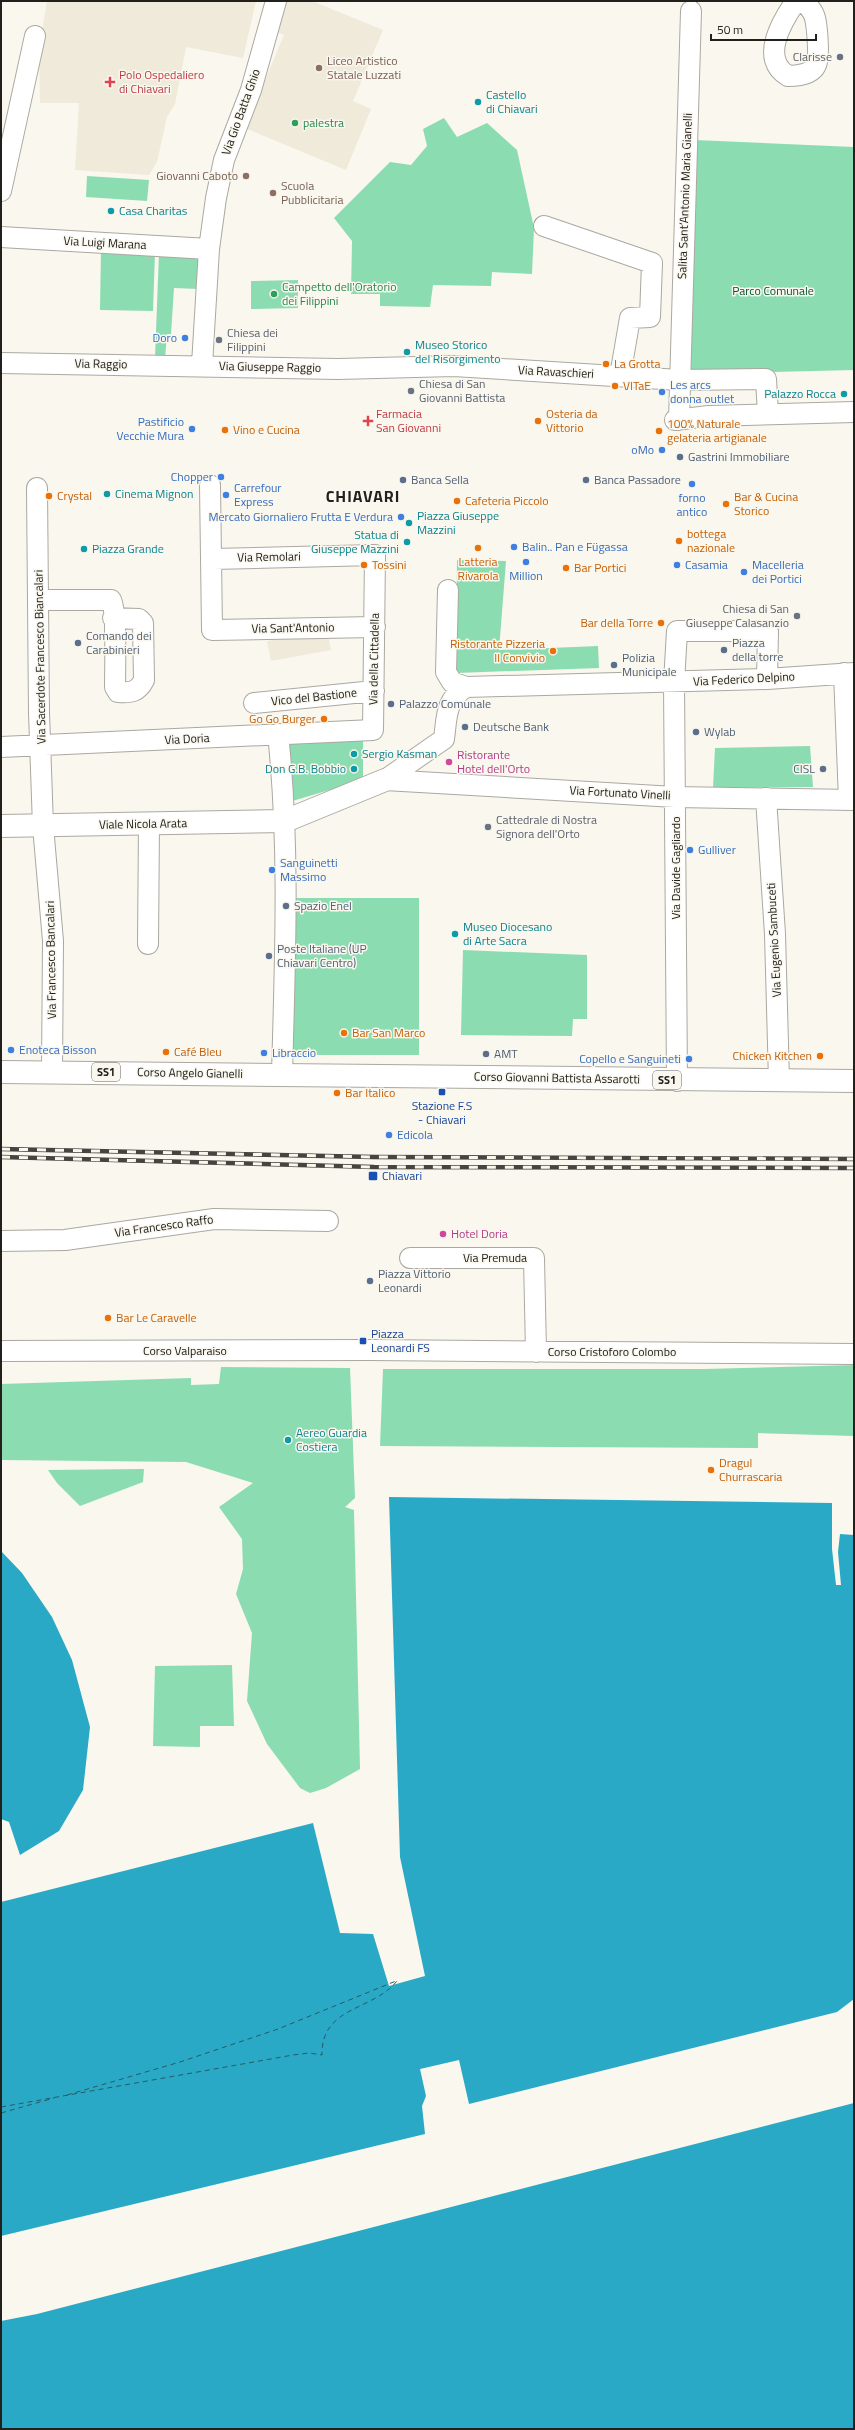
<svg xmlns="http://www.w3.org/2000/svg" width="855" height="2430" font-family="'Titillium Web',sans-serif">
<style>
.built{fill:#efeada}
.green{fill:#8cdcb1}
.water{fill:#29a9c5}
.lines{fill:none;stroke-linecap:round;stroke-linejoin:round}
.ferry{stroke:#285a66;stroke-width:1;stroke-dasharray:5 4;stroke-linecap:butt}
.minor-casing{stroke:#aba8a0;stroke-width:22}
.major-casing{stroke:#aba8a0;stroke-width:24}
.minor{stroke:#fff;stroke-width:20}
.major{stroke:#fff;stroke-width:22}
.rail-casing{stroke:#454440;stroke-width:4.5}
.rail{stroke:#f9f7ee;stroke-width:3;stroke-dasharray:9;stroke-linecap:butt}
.worship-dot{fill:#6b7280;stroke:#f9f7ee;stroke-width:1.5}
.education-dot{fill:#8d6e63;stroke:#f9f7ee;stroke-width:1.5}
.health-dot{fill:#e0444e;stroke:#f9f7ee;stroke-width:1.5}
.culture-dot{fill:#0f9aa8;stroke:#f9f7ee;stroke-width:1.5}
.leisure-dot{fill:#2e9e5b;stroke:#f9f7ee;stroke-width:1.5}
.shop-dot{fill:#3f7fe0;stroke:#f9f7ee;stroke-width:1.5}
.food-dot{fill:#e8710a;stroke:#f9f7ee;stroke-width:1.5}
.service-dot{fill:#5c6f8a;stroke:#f9f7ee;stroke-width:1.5}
.hotel-dot{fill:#d1479c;stroke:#f9f7ee;stroke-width:1.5}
.transit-dot{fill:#1a4fb4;stroke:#f9f7ee;stroke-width:1.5}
.labels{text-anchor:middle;stroke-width:3;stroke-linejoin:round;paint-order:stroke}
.shield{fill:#f9f7ee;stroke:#62605c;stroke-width:1}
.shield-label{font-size:11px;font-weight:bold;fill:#21201d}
.worship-label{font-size:12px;fill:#5b616d;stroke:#f9f7ee;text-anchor:start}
.education-label{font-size:12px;fill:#785e54;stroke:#f9f7ee;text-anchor:start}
.health-label{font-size:12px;fill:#be3a42;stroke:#f9f7ee;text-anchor:start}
.culture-label{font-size:12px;fill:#0d838f;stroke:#f9f7ee;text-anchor:start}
.street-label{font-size:12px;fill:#21201d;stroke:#f9f7ee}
.leisure-label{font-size:12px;fill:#27864d;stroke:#f9f7ee;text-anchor:start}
.park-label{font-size:12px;fill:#004e30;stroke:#f9f7ee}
.shop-label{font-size:12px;fill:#366cbe;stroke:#f9f7ee;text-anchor:start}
.food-label{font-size:12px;fill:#c56008;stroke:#f9f7ee;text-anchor:start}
.service-label{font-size:12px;fill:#4e5e75;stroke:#f9f7ee;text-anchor:start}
.hotel-label{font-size:12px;fill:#b23c85;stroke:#f9f7ee;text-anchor:start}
.transit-label{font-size:12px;fill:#164399;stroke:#f9f7ee;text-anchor:start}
.district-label{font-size:16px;font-weight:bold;letter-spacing:1px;fill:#21201d;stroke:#f9f7ee}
</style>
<rect width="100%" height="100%" fill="#f9f7ee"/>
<path class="built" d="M 47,1 L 256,1 L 243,58 L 186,47 L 175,104 L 167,117 L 157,162 L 149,175 L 75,170 L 79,103 L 40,103 L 39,49 Z
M 286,1 L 312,1 L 383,30 L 353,101 L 371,109 L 346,170 L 245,128 L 284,35 L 274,31 Z
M 327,631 L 331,650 L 271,661 L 267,641 Z"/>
<path class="green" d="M 444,118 L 457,137 L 487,123 L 517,150 L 534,228 L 532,274 L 492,272 L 491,286 L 433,285 L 430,307 L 380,306 L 380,294 L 351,294 L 352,241 L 334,218 L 390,162 L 411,165 L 427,146 L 423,129 Z
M 695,140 L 854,147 L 854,370 L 691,374 Z
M 87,176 L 149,180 L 147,201 L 86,197 Z
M 101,249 L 155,252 L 153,311 L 100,310 Z
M 159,253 L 200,255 L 198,289 L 174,288 L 171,334 L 167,334 L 165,359 L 155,358 Z
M 298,280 L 298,308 L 251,309 L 251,281 Z
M 457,560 L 506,561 L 499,650 L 598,646 L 599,668 L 456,673 Z
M 285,740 L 363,740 L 363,780 L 289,802 Z
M 810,746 L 813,787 L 713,788 L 715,748 Z
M 295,898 L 419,898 L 419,1055 L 293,1055 Z
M 463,950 L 587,955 L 587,1019 L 573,1019 L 572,1036 L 461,1035 Z
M 854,1365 L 854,1436 L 758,1433 L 758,1448 L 380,1446 L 383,1369 L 704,1369 Z
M 221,1367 L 350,1368 L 355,1498 L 345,1507 L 354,1510 L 360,1769 L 326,1788 L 310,1793 L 300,1788 L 267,1744 L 247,1701 L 252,1633 L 236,1594 L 243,1569 L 242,1539 L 219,1507 L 253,1483 L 186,1462 L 1,1460 L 1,1384 L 191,1378 L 191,1385 L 219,1384 Z
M 144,1469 L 143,1482 L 80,1506 L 57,1483 L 48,1470 Z
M 232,1665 L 234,1726 L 200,1726 L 200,1747 L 153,1746 L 155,1666 Z"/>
<path class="water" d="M 389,1497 L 832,1503 L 832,1549 L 836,1585 L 841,1585 L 838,1552 L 840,1534 L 854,1535 L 854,1999 L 837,2012 L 469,2104 L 459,2060 L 420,2069 L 426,2096 L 422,2106 L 425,2134 L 1,2236 L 1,1902 L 313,1823 L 340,1933 L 373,1934 L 389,1986 L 425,1976 L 400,1857 Z
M 1,1551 L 22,1573 L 52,1617 L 72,1660 L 90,1727 L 83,1790 L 59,1831 L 20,1855 L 9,1822 L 1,1819 Z
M 854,2103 L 854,2429 L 1,2429 L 1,2321 L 37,2314 Z"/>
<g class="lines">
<path class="ferry" d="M 67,2095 L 180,2062 L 278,2029 L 396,1981
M 1,2107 L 293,2055 L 309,2053 L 322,2055 C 321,2006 373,2011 397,1981
M 1,2113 L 54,2098"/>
<defs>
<path id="minor" d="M 796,1 C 782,21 759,59 788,76 C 798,76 812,74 816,65 C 820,58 817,26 815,18 C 813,10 808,6 802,1
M 1,191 L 35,36
M 544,226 L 652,263 L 650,317 L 630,318 L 620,376
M 1,237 L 209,249
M 1,363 L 338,369 L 454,366 L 679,380 L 766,379 L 768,414
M 202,365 L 209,249 L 216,198 L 224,160 L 251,90 L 276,1
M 675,420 L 709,416 L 854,412
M 679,420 L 691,11
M 210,485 L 212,630 L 375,627
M 37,488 L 39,713 L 43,826 L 53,941 L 52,1071
M 448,590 L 446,672 L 452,682 L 466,687 L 767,679 L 854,673
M 39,600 L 111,600 C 117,609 115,673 115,687 L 118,692 C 131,693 138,692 144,680 L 143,623 L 139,619 L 113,618
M 844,673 L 849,800
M 254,703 L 374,691
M 278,734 C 290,847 285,961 282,1074
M 1,747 L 373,730 L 375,555 L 212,559
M 385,780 L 675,797 L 854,800
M 385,780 L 444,739 C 447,717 445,700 466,687
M 766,798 L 775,934 L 779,1081
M 148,944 L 149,824
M 677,1081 L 674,682 L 677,631 L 768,631 L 767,679
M 1,1241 L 65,1240 L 214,1219 L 328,1221
M 410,1258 L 534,1258 L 536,1352
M 1,1351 L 370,1350 L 854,1354"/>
<path id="major" d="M 1,826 L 285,821 L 385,780
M 1,1072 L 854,1081"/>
</defs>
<use href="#minor" class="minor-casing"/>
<use href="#major" class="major-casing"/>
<use href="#minor" class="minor"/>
<use href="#major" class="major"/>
<defs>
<path id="rail" d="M 1,1149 L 374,1157 L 854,1159
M 1,1157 L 374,1167 L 854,1168"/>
</defs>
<use href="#rail" class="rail-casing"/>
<use href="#rail" class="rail"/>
</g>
<g class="worship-dot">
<circle cx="840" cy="57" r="4"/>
<circle cx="219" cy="340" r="4"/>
<circle cx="411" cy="391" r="4"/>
<circle cx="797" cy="616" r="4"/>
<circle cx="488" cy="827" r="4"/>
</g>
<g class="education-dot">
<circle cx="319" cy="68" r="4"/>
<circle cx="246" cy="176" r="4"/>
<circle cx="273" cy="193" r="4"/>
</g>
<g class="health-dot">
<path d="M108 76h4v4h4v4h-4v4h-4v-4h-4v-4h4z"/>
<path d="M366 415h4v4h4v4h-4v4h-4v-4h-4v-4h4z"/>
</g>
<g class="culture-dot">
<circle cx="478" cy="102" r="4"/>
<circle cx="111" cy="211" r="4"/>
<circle cx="407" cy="352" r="4"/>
<circle cx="844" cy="394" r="4"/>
<circle cx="107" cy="494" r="4"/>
<circle cx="409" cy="523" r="4"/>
<circle cx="407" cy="542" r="4"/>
<circle cx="84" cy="549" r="4"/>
<circle cx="354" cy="754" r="4"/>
<circle cx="354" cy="769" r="4"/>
<circle cx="455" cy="934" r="4"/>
<circle cx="288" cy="1440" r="4"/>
</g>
<g class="leisure-dot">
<circle cx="295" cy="123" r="4"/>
<circle cx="274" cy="294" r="4"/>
</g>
<g class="shop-dot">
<circle cx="185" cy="338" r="4"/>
<circle cx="662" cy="392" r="4"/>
<circle cx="192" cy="429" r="4"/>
<circle cx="662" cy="450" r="4"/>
<circle cx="221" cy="477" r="4"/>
<circle cx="692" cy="484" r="4"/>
<circle cx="226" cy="495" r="4"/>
<circle cx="401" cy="517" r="4"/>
<circle cx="514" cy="547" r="4"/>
<circle cx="526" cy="562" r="4"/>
<circle cx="677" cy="565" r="4"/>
<circle cx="744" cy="572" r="4"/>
<circle cx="690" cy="850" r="4"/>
<circle cx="272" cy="870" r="4"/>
<circle cx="11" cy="1050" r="4"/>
<circle cx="264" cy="1053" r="4"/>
<circle cx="689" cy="1059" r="4"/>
<circle cx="389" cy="1135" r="4"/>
</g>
<g class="food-dot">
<circle cx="606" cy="364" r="4"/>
<circle cx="615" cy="386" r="4"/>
<circle cx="538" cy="421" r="4"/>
<circle cx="225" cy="430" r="4"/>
<circle cx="659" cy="431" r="4"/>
<circle cx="49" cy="496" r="4"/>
<circle cx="457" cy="501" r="4"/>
<circle cx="726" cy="504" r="4"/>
<circle cx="679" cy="541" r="4"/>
<circle cx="478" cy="548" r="4"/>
<circle cx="364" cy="565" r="4"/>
<circle cx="566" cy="568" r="4"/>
<circle cx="661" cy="623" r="4"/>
<circle cx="553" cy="651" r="4"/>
<circle cx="324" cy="719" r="4"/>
<circle cx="344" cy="1033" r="4"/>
<circle cx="166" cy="1052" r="4"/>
<circle cx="820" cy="1056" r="4"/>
<circle cx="337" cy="1093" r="4"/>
<circle cx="108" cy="1318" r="4"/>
<circle cx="711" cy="1470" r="4"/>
</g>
<g class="service-dot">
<circle cx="680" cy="457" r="4"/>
<circle cx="403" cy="480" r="4"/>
<circle cx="586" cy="480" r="4"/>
<circle cx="78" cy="643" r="4"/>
<circle cx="724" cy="650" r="4"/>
<circle cx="614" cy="665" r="4"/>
<circle cx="391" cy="704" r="4"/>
<circle cx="465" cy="727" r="4"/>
<circle cx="696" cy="732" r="4"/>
<circle cx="823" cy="769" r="4"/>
<circle cx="286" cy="906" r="4"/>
<circle cx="269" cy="956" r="4"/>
<circle cx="486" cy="1054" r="4"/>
<circle cx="370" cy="1281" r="4"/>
</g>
<g class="hotel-dot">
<circle cx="449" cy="762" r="4"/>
<circle cx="443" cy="1234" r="4"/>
</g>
<g class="transit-dot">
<rect x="438" y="1088" width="8" height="8" rx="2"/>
<rect x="368" y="1171" width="10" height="10" rx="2"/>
<rect x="359" y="1337" width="8" height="8" rx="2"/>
</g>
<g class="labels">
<g class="shield">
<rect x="92" y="1063" width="28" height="18" rx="3"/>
<rect x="653" y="1071" width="28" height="18" rx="3"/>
</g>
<g class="shield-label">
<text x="106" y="1076">SS1</text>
<text x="667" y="1084">SS1</text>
</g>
<g class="worship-label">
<text x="832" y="61" text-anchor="end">Clarisse</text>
<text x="227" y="337">Chiesa dei<tspan x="227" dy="14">Filippini</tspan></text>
<text x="419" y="388">Chiesa di San<tspan x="419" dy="14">Giovanni Battista</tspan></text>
<text x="789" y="613" text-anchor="end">Chiesa di San<tspan x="789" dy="14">Giuseppe Calasanzio</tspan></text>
<text x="496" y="824">Cattedrale di Nostra<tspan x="496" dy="14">Signora dell'Orto</tspan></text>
</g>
<g class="education-label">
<text x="327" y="65">Liceo Artistico<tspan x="327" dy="14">Statale Luzzati</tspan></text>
<text x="238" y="180" text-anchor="end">Giovanni Caboto</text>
<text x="281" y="190">Scuola<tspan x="281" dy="14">Pubblicitaria</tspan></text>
</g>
<g class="health-label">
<text x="119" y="79">Polo Ospedaliero<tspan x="119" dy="14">di Chiavari</tspan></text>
<text x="376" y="418">Farmacia<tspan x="376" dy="14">San Giovanni</tspan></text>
</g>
<g class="culture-label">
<text x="486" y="99">Castello<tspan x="486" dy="14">di Chiavari</tspan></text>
<text x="119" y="215">Casa Charitas</text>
<text x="415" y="349">Museo Storico<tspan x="415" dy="14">del Risorgimento</tspan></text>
<text x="836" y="398" text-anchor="end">Palazzo Rocca</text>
<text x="115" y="498">Cinema Mignon</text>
<text x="417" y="520">Piazza Giuseppe<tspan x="417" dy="14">Mazzini</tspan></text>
<text x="399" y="539" text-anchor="end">Statua di<tspan x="399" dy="14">Giuseppe Mazzini</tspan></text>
<text x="92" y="553">Piazza Grande</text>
<text x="362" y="758">Sergio Kasman</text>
<text x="346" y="773" text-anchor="end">Don G.B. Bobbio</text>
<text x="463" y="931">Museo Diocesano<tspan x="463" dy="14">di Arte Sacra</tspan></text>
<text x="296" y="1437">Aereo Guardia<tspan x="296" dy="14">Costiera</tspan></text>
</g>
<g class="street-label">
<text transform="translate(241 112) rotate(-70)" y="4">Via Gio Batta Ghio</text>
<text transform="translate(685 196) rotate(-88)" y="4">Salita Sant’Antonio Maria Gianelli</text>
<text transform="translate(105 243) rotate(3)" y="4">Via Luigi Marana</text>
<text transform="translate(101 364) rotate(1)" y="4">Via Raggio</text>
<text transform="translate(270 367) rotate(1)" y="4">Via Giuseppe Raggio</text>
<text transform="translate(556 372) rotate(3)" y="4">Via Ravaschieri</text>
<text transform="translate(269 557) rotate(-1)" y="4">Via Remolari</text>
<text transform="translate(293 628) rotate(-1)" y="4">Via Sant'Antonio</text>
<text transform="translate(40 657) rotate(-91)" y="4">Via Sacerdote Francesco Biancalari</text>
<text transform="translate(374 659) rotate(-89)" y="4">Via della Cittadella</text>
<text transform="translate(744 679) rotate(-3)" y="4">Via Federico Delpino</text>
<text transform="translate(314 697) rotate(-6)" y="4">Vico del Bastione</text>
<text transform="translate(187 739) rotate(-3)" y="4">Via Doria</text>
<text transform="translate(620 793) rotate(3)" y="4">Via Fortunato Vinelli</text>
<text transform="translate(143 824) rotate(-1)" y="4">Viale Nicola Arata</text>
<text transform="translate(676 868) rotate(-90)" y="4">Via Davide Gagliardo</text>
<text transform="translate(774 940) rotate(-93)" y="4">Via Eugenio Sambuceti</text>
<text transform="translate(51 960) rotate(-91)" y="4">Via Francesco Bancalari</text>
<text transform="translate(190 1073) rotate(1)" y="4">Corso Angelo Gianelli</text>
<text transform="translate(557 1078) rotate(1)" y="4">Corso Giovanni Battista Assarotti</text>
<text transform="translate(164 1226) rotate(-8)" y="4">Via Francesco Raffo</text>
<text x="495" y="1262">Via Premuda</text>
<text x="185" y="1355">Corso Valparaiso</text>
<text x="612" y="1356">Corso Cristoforo Colombo</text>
</g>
<g class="leisure-label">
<text x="303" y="127">palestra</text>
<text x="282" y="291">Campetto dell'Oratorio<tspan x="282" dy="14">dei Filippini</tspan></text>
</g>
<g class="park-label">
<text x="773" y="295">Parco Comunale</text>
</g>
<g class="shop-label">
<text x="177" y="342" text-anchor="end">Doro</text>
<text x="670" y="389">Les arcs<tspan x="670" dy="14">donna outlet</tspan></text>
<text x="184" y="426" text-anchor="end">Pastificio<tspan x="184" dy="14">Vecchie Mura</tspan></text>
<text x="654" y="454" text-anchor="end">oMo</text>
<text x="213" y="481" text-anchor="end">Chopper</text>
<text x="234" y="492">Carrefour<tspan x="234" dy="14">Express</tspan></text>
<text x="692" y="502" text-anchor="middle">forno<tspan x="692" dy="14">antico</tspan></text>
<text x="393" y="521" text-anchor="end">Mercato Giornaliero Frutta E Verdura</text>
<text x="522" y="551">Balin.. Pan e Fügassa</text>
<text x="685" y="569">Casamia</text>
<text x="752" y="569">Macelleria<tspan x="752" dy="14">dei Portici</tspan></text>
<text x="526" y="580" text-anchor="middle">Million</text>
<text x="698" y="854">Gulliver</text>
<text x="280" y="867">Sanguinetti<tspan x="280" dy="14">Massimo</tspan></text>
<text x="19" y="1054">Enoteca Bisson</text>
<text x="272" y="1057">Libraccio</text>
<text x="681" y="1063" text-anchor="end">Copello e Sanguineti</text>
<text x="397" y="1139">Edicola</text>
</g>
<g class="food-label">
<text x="614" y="368">La Grotta</text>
<text x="623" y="390">VITaE</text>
<text x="546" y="418">Osteria da<tspan x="546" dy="14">Vittorio</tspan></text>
<text x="667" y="428">100% Naturale<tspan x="667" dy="14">gelateria artigianale</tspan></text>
<text x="233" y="434">Vino e Cucina</text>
<text x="57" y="500">Crystal</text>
<text x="734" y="501">Bar &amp; Cucina<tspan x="734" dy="14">Storico</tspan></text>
<text x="465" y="505">Cafeteria Piccolo</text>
<text x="687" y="538">bottega<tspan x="687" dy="14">nazionale</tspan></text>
<text x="478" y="566" text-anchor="middle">Latteria<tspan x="478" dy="14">Rivarola</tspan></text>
<text x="372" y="569">Tossini</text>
<text x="574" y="572">Bar Portici</text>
<text x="653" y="627" text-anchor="end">Bar della Torre</text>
<text x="545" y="648" text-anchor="end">Ristorante Pizzeria<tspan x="545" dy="14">Il Convivio</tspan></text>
<text x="316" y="723" text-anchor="end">Go Go Burger</text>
<text x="352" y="1037">Bar San Marco</text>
<text x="174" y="1056">Café Bleu</text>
<text x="812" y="1060" text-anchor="end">Chicken Kitchen</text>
<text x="345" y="1097">Bar Italico</text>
<text x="116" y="1322">Bar Le Caravelle</text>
<text x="719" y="1467">Dragul<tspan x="719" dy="14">Churrascaria</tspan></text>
</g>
<g class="service-label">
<text x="688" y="461">Gastrini Immobiliare</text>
<text x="411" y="484">Banca Sella</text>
<text x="594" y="484">Banca Passadore</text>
<text x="86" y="640">Comando dei<tspan x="86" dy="14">Carabinieri</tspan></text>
<text x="732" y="647">Piazza<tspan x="732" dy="14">della torre</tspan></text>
<text x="622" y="662">Polizia<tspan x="622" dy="14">Municipale</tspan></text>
<text x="399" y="708">Palazzo Comunale</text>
<text x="473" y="731">Deutsche Bank</text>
<text x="704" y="736">Wylab</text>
<text x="815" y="773" text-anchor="end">CISL</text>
<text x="294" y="910">Spazio Enel</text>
<text x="277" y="953">Poste Italiane (UP<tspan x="277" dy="14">Chiavari Centro)</tspan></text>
<text x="494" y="1058">AMT</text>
<text x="378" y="1278">Piazza Vittorio<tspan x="378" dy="14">Leonardi</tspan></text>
</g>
<g class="hotel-label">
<text x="457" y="759">Ristorante<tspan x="457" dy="14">Hotel dell'Orto</tspan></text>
<text x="451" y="1238">Hotel Doria</text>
</g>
<g class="transit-label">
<text x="442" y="1110" text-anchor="middle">Stazione F.S<tspan x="442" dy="14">- Chiavari</tspan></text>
<text x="382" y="1180">Chiavari</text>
<text x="371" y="1338">Piazza<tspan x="371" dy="14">Leonardi FS</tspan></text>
</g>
<g class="district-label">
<text x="363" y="502">CHIAVARI</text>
</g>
</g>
<rect width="855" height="2430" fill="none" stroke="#21201d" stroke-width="4"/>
<path d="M711 34v6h105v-6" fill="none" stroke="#21201d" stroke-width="2"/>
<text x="717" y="34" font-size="12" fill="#21201d" stroke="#f9f7ee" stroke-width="3" paint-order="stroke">50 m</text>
</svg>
